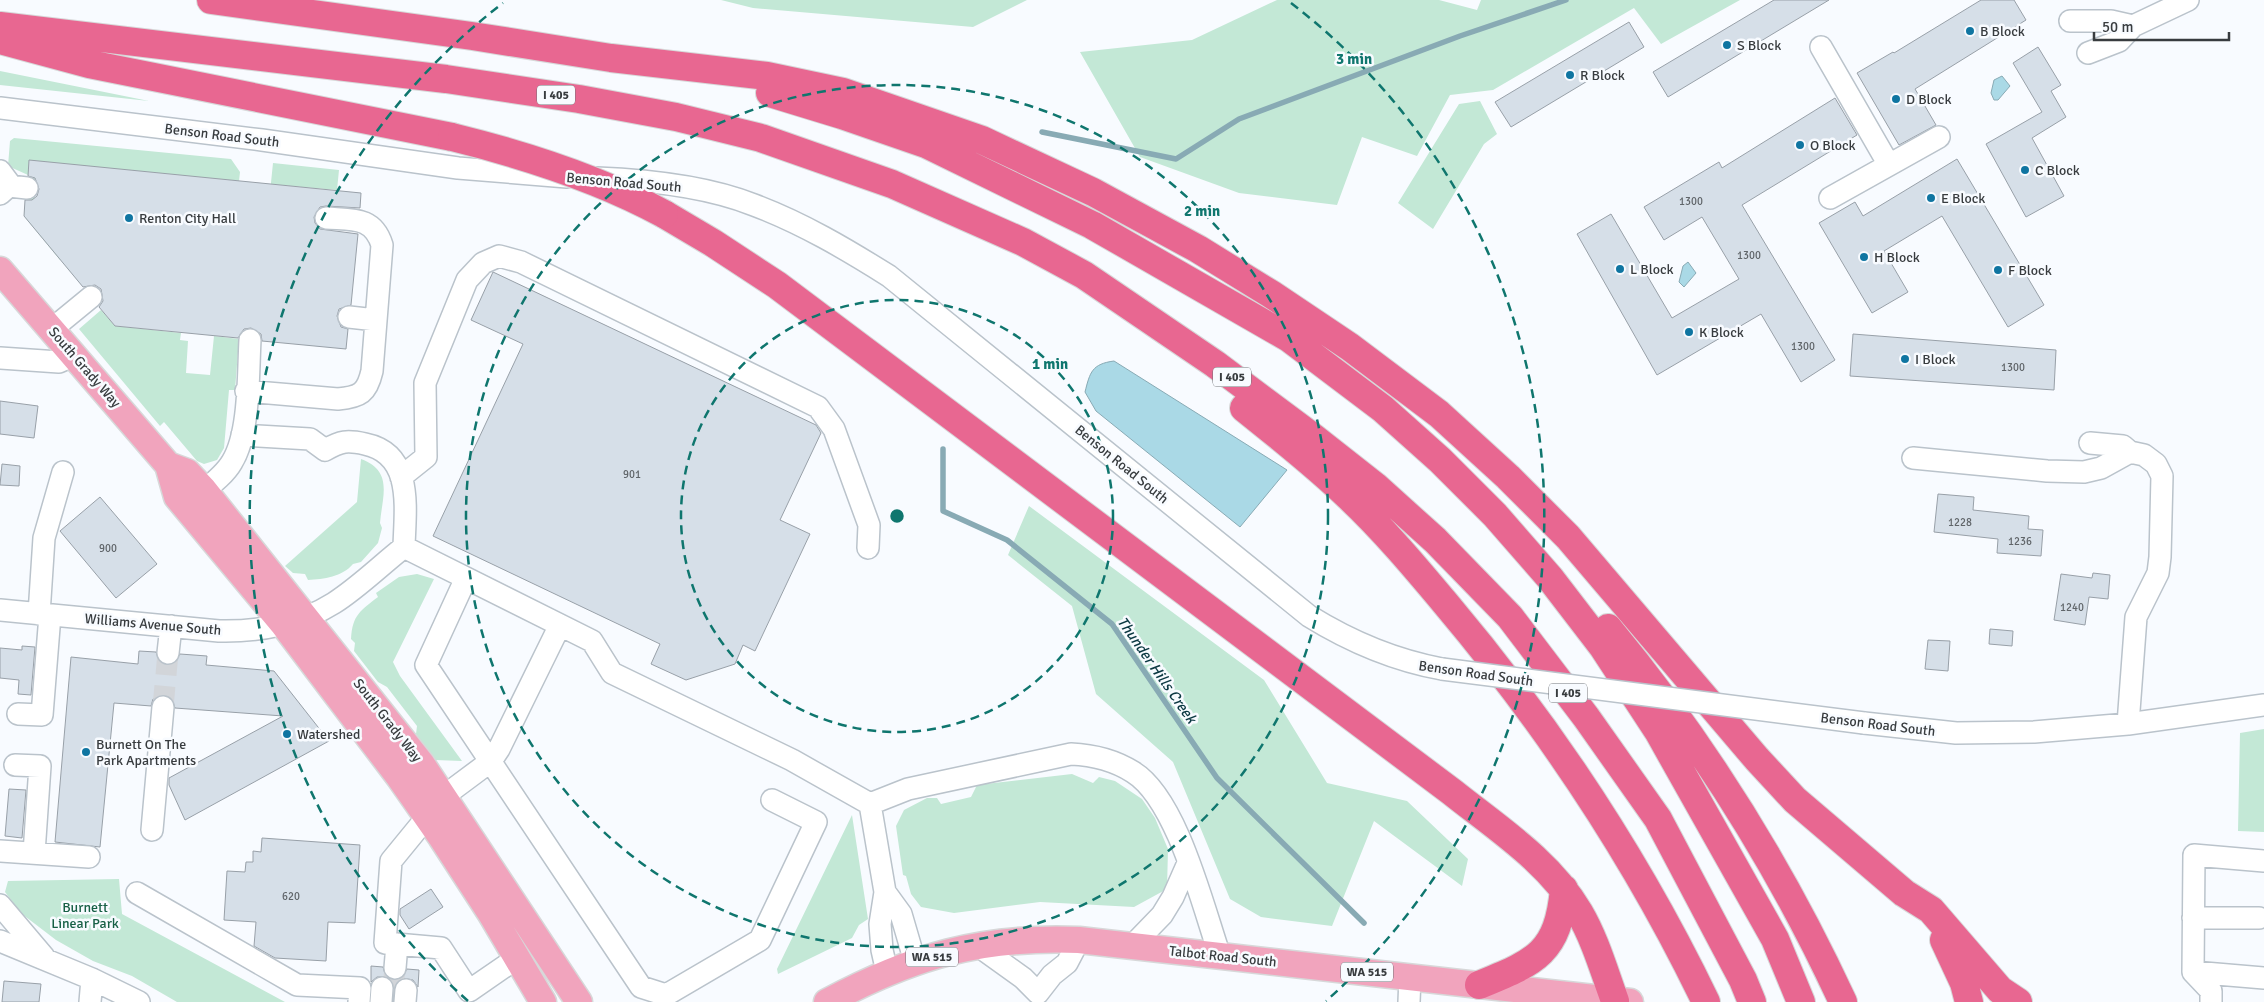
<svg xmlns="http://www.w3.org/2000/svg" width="2264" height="1002" font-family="Signika,sans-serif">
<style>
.green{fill:#c3e8d6}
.water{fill:#aad9e6;stroke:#88aab4}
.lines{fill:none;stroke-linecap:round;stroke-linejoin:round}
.stream{stroke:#88aab4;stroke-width:5.5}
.building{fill:#d6dfe8;stroke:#98a0a8}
.minor-tunnel{stroke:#d2d5d9;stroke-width:21;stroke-dasharray:21 11;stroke-linecap:butt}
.minor-casing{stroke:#bac3cb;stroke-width:24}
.major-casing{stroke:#d7d8d9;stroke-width:29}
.highway-casing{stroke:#d7d8d9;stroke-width:30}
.minor{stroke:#fff;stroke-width:21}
.major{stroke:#f1a4bd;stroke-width:26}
.highway{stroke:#e86791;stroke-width:28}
.minor-bridge-casing{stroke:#bac3cb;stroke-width:24;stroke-linecap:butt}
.highway-bridge-casing{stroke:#d7d8d9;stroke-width:30;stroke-linecap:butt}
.minor-bridge{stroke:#fff;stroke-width:21}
.highway-bridge{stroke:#e86791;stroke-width:28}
.ring{fill:none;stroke:#0f766e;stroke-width:2.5;stroke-dasharray:9 6}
.poi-dot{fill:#0f75a1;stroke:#f8fbff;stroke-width:2}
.labels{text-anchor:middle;stroke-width:5;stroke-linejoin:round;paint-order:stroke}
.number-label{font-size:11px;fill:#606569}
.shield{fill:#f8fbff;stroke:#727579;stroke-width:1}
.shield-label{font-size:12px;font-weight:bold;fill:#383c3f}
.poi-label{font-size:14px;fill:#383c3f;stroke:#f8fbff;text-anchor:start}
.street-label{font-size:14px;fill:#383c3f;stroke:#f8fbff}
.park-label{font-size:14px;fill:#176046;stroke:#f8fbff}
.water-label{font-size:15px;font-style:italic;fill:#0b3842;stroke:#f8fbff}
.centre{fill:#0f766e;stroke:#f8fbff;stroke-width:2.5}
.ring-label{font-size:15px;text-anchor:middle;font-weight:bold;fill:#0f766e;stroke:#f8fbff;stroke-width:5;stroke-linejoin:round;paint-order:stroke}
</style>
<rect width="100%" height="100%" fill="#f8fbff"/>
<path class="green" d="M 721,0 L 1027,0 L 973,27 L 753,8 Z
M 1277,0 L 1439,0 L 1477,10 L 1481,0 L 1740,0 L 1661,44 L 1634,8 L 1493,90 L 1450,95 L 1417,156 L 1362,137 L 1337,205 L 1239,193 L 1140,157 L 1080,52 L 1192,40 Z
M 0,71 L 149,101 L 0,85 Z
M 1480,101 L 1497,134 L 1484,144 L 1433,229 L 1398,203 L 1459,104 Z
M 14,138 L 231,159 L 240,172 L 239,181 L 115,169 L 37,170 L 35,198 L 73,248 L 60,260 L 24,216 L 28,175 L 8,166 L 10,141 Z
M 273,163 L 339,170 L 337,190 L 278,185 L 269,202 Z
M 101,310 L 115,326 L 181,333 L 180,340 L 188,341 L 186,373 L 210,375 L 214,336 L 239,339 L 235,390 L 229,390 L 224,448 L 217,460 L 204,464 L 197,461 L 164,422 L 160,426 L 79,329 Z
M 361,459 C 394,471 382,497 380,523 L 382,528 L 378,543 L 361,562 L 353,564 C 342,577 324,579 308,580 L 305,574 L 293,573 L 285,566 L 357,502 Z
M 1029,506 L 1264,680 L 1327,783 L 1407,801 L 1468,859 L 1462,886 L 1374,821 L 1332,926 L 1261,917 L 1230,899 L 1173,762 L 1096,694 L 1072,606 L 1008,555 Z
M 417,574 L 434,579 L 393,662 L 400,676 L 462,761 L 435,760 L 416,734 L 417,726 L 387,687 L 378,682 L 354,651 L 355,643 L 351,639 C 352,615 361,610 378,597 L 376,593 L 399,577 Z
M 2264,729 L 2264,832 L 2238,831 L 2240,733 Z
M 1072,774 L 1093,783 L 1099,777 L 1115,781 L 1142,799 L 1155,818 L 1168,849 L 1167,889 L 1134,907 L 1040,902 L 954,913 L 921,907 L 911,894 L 906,876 L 903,875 L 896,826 L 904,810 L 927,798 L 937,798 L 941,804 L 971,797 L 977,785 Z
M 852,815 L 868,919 L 859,925 L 852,938 L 778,974 L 777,969 Z
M 119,879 L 122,914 L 285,1002 L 177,1002 L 132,976 L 93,961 L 56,940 L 22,914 L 5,892 L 8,881 Z"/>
<path class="water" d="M 2002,76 L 2010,86 L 1998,100 L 1994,100 L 1991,93 L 1994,80 Z
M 1688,262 L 1696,273 L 1684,287 L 1679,282 L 1683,266 Z
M 1114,361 L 1287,470 L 1240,527 L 1096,411 L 1085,392 C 1090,372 1092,364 1114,361 Z"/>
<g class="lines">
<path class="stream" d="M 1042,132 L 1176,159 L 1239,119 L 1460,36 L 1566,0
M 943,449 L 943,511 L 1007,540 L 1112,624 L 1217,778 L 1364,923"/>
</g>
<path class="building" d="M 1774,0 L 1829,0 L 1668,97 L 1653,72 Z
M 1981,0 L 2014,0 L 2026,20 L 1915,89 L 1936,125 L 1899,145 L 1857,73 L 1893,52 L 1894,53 Z
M 1629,22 L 1644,47 L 1511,127 L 1495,102 Z
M 2038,47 L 2061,85 L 2051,91 L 2066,117 L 2032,138 L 2064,196 L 2026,217 L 1986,144 L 2042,112 L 2013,63 Z
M 1835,98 L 1857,135 L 1742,205 L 1835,360 L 1801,382 L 1761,314 L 1657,375 L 1577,234 L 1611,214 L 1672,318 L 1739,279 L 1702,217 L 1664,240 L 1644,207 L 1719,162 L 1722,168 Z
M 1957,159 L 2044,305 L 2008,327 L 1942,216 L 1884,251 L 1908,292 L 1872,313 L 1819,223 L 1855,202 L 1863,216 Z
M 29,160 L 361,193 L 360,208 L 326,206 L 320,207 L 314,217 L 315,223 L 320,229 L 358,234 L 351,305 L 339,309 L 337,316 L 341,327 L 348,329 L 346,349 L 262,341 L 261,334 L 251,328 L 244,329 L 238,338 L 115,326 L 99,307 L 103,301 L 101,289 L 95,285 L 83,287 L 24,216 L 25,200 L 32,200 L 37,196 L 39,189 L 35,178 L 28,176 Z
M 493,272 L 816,425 L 821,433 L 780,520 L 810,534 L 755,651 L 743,645 L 735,664 L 686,680 L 651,664 L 660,644 L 433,536 L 523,344 L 471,320 Z
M 1853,334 L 2056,350 L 2054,390 L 1850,376 Z
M 0,401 L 38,406 L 34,438 L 0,434 Z
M 2,464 L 20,466 L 19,486 L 0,485 Z
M 1938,494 L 1974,497 L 1973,510 L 2029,516 L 2028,529 L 2043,530 L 2041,556 L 1997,553 L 1998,539 L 1934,532 Z
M 100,497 L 157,564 L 116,598 L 60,531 Z
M 2093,573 L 2110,575 L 2108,599 L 2089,597 L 2085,625 L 2054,620 L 2061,574 L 2092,578 Z
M 1990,629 L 2013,631 L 2012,646 L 1989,644 Z
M 1928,640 L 1950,641 L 1948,671 L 1925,669 Z
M 22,646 L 35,647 L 31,695 L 18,694 L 19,680 L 0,678 L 0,648 L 22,650 Z
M 139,651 L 156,652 L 160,663 L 166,665 L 173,664 L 180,654 L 207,656 L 206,665 L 274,671 L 329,741 L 185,820 L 169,785 L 169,778 L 283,716 L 175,708 L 171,697 L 164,695 L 153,699 L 151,706 L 114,703 L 100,847 L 55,842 L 71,657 L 138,664 Z
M 9,789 L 26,790 L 22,838 L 5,836 Z
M 262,838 L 360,845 L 355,923 L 328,922 L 326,961 L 275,958 L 254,946 L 256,922 L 224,920 L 227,871 L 245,872 L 246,862 L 253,862 L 253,851 L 261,852 Z
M 431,889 L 443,907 L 409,929 L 400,915 L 400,909 Z
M 371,966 L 383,967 L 386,977 L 377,977 L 371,982 Z
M 407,969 L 419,970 L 418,987 L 413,980 L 401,978 Z
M 4,981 L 41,984 L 39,1002 L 2,1002 Z"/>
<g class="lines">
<path class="minor-tunnel" d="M 163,707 L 168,653
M 393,989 L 395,968"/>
<defs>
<path id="minor" d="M 2070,21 L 2111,21 L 2133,26 L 2119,41 L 2088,53
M 2133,26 L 2188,0
M 1821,47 L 1889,165
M 0,108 L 262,140 L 458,168 L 567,177
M 0,171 L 9,183 L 9,186 L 0,194
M 597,178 C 646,180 709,187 754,205 C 802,223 846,249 889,276 L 1309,616 C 1351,642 1393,660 1442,669
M 9,186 L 27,188
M 1830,198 L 1939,137
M 349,317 L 376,320
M 52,329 L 91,297
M 0,358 L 59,362 L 75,355
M 246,391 L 338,399 C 360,397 367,393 372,371 L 382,245 C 373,216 352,220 326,218
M 242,435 L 310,439 L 325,450 C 341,441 347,440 365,444 C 414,454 405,509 404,547
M 2090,443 L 2123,446 L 2130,452
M 1913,458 L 2047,471 L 2084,472 L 2101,468 L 2130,452 L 2144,455 L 2156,464 L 2162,476 L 2160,557 L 2158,573 L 2136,617 L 2128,724
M 401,477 L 426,457 L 425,383 L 467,280 L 483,263 L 499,256 L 521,262 L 818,407 L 834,429 L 869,525 L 868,548
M 196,497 C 208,487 224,476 232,462 C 250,433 248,374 250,340
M 466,578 L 426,665 L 641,987 L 666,995 L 760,940 L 816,822 L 772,800
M 0,610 L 219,631 C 258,632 301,624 334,603 C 359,587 381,565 404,547 L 592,641 L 612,673 L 792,760 L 870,804 L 908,789 L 1071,754 C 1093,755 1114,760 1133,772 C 1177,799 1203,907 1220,956
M 39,614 L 44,538 L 63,472
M 168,653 L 171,626
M 18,714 L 42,715 L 50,615
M 1864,723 L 1956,733 L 2034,732 L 2128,724 L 2264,705
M 15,765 L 40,766 L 34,853
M 444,796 L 491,761 L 499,749 L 560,625
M 870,804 L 885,892 L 880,924 L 882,950 L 887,972
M 427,817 L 391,861 L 385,943 L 441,948 L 469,991 L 517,958
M 152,830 L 163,707
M 0,851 L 89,857
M 885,892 L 901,914 L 915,962
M 137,893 L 297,985 L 360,988 L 359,1002
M 0,905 L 44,957
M 2193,918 L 2259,918
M 0,941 L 92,979 L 139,1002
M 977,945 L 1023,978 L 1038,993 L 1052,975 L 1067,963 L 1079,940
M 1132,946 L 1162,915 L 1173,897 L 1188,863
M 395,968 L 397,944
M 2193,972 L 2264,978
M 90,1002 L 92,979
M 381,1002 L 382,988
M 405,1002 L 406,990
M 1409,1002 L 1410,977
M 2211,1002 L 2211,991 L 2193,972 L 2194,855 L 2264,861"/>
<path id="major" d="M 0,270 L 168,465 L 177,497 L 283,624 L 399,777 L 441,837 L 491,914 L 543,1002
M 168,465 L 187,472 L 204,490 L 421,763 L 579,1002
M 827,1002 C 913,956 981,936 1079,940 L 1630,1002"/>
<path id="highway" d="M 211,0 L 472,36 L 611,58 L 767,76 L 843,92 L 982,140 L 1093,192 L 1198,249 L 1271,294 L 1350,347 L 1439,414 L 1508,477 L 1568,537 L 1757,759 L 1795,800 L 1904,893 L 1931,910 L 2000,990 L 2018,1002
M 0,26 L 446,79 L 579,99 L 676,117 L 761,138 L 892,184 L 1023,242 L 1084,275 L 1215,364 L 1314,438 L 1375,486 L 1435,540 L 1510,617 L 1586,717 L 1658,819 L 1743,980 L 1752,1002
M 0,40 L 89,64 L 452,137
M 770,93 L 842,115 L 926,144 L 1092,225 L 1289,338 L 1383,409 L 1440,460 L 1495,515 L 1550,578 L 1603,647 L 1658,731 L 1775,939 L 1801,1002
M 664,214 L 713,243 L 777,285 L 1452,792 C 1497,828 1549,861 1579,912 C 1595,939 1604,971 1615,1001
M 1244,408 C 1280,437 1316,465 1349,497 C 1384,530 1415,567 1446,604 C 1548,725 1637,859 1706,1002
M 1608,628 C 1702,742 1781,868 1843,1002
M 1944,940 L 1964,983 L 1969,1002
M 1479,985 C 1535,962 1558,954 1564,889"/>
</defs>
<use href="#minor" class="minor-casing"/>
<use href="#major" class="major-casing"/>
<use href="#highway" class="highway-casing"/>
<use href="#minor" class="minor"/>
<use href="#major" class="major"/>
<use href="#highway" class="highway"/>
<defs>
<path id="minor-bridge" d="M 1442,669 L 1864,723"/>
<path id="highway-bridge" d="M 452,137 C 525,155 598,178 664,214"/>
</defs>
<use href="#minor-bridge" class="minor-bridge-casing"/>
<use href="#highway-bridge" class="highway-bridge-casing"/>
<use href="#minor-bridge" class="minor-bridge"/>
<use href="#highway-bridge" class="highway-bridge"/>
</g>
<g class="ring">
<circle cx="897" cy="516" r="216"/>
<circle cx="897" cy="516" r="431"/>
<path d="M468 1001A647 647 0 0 1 503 3M1291 3A647 647 0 0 1 1326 1001"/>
</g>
<g class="poi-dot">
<circle cx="1970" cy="31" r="5"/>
<circle cx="1727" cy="45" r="5"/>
<circle cx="1570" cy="75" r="5"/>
<circle cx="1896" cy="99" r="5"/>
<circle cx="1800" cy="145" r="5"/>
<circle cx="2025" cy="170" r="5"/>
<circle cx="1931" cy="198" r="5"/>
<circle cx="129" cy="218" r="5"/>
<circle cx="1864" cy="257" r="5"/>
<circle cx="1620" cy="269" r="5"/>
<circle cx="1998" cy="270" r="5"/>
<circle cx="1689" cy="332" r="5"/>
<circle cx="1905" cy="359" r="5"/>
<circle cx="287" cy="734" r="5"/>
<circle cx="86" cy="752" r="5"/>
</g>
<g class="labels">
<g class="number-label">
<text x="1691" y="205">1300</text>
<text x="1749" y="259">1300</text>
<text x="1803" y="350">1300</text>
<text x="2013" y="371">1300</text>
<text x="632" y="478">901</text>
<text x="1960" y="526">1228</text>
<text x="2020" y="545">1236</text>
<text x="108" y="552">900</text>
<text x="2072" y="611">1240</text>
<text x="291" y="900">620</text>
</g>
<g class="shield">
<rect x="537" y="85.5" width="38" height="19" rx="4"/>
<rect x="1213" y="367.5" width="38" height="19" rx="4"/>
<rect x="1549" y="683.5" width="38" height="19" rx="4"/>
<rect x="906" y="947.5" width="52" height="19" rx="4"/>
<rect x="1341" y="962.5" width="52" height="19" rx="4"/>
</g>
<g class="shield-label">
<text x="556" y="99">I 405</text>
<text x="1232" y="381">I 405</text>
<text x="1568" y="697">I 405</text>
<text x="932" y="961">WA 515</text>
<text x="1367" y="976">WA 515</text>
</g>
<g class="poi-label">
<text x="1980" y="36">B Block</text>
<text x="1737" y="50">S Block</text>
<text x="1580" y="80">R Block</text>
<text x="1906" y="104">D Block</text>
<text x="1810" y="150">O Block</text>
<text x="2035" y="175">C Block</text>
<text x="1941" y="203">E Block</text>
<text x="139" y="223">Renton City Hall</text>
<text x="1874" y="262">H Block</text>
<text x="1630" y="274">L Block</text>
<text x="2008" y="275">F Block</text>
<text x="1699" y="337">K Block</text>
<text x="1915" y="364">I Block</text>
<text x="297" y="739">Watershed</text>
<text x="96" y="749">Burnett On The<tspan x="96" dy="16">Park Apartments</tspan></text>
</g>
<g class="street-label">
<text transform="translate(222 135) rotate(7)" y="5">Benson Road South</text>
<text transform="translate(624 182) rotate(5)" y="5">Benson Road South</text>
<text transform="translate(85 367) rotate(49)" y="5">South Grady Way</text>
<text transform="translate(1122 464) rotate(39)" y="5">Benson Road South</text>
<text transform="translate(153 624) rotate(5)" y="5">Williams Avenue South</text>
<text transform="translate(1476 673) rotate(8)" y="5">Benson Road South</text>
<text transform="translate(388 720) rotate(52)" y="5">South Grady Way</text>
<text transform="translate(1878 724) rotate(7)" y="5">Benson Road South</text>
<text transform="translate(1223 956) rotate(6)" y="5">Talbot Road South</text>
</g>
<g class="park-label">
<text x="85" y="912">Burnett<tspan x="85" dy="16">Linear Park</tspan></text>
</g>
<g class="water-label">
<text transform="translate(1157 670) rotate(55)" y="5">Thunder Hills Creek</text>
</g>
</g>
<circle cx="897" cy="516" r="8" class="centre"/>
<g class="ring-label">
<text x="1354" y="64">3 min</text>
<text x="1202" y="216">2 min</text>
<text x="1050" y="369">1 min</text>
</g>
<path d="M2094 32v8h135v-8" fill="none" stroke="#383c3f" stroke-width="2.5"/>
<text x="2102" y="32" font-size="15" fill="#383c3f" stroke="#f8fbff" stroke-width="4" paint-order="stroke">50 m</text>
</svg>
